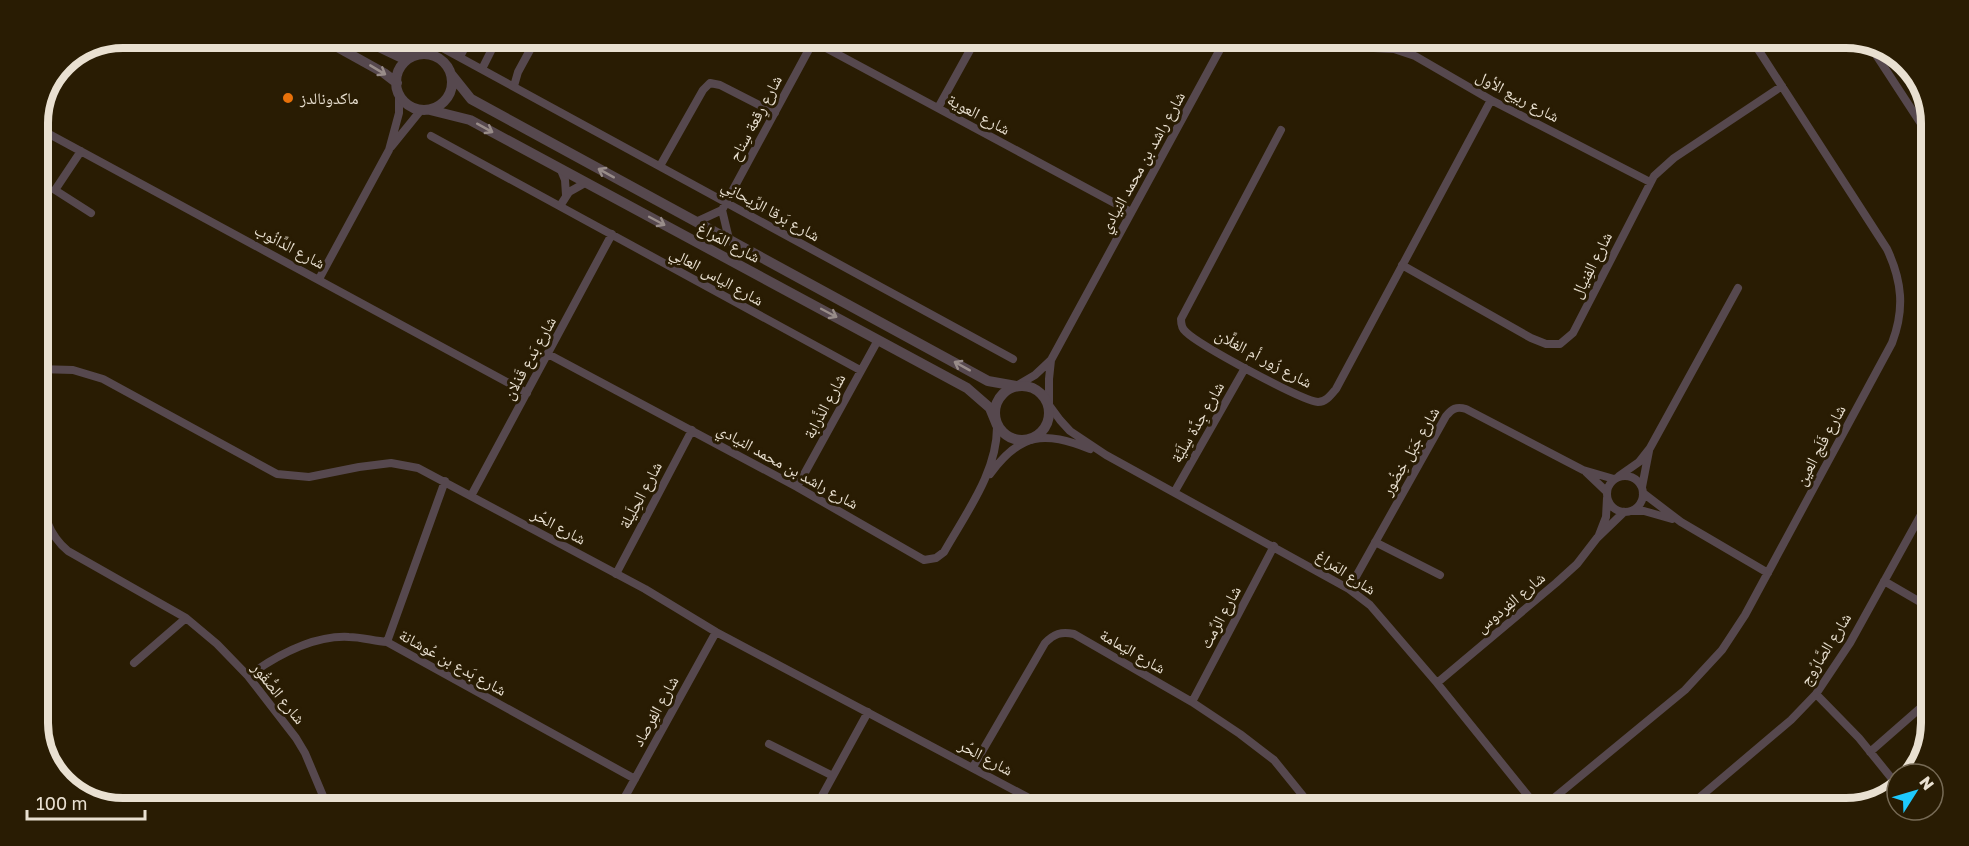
<svg xmlns="http://www.w3.org/2000/svg" width="1969" height="846" font-family="'Golos Text','Noto Naskh Arabic',sans-serif">
<style>
.lines{fill:none;stroke-linecap:round;stroke-linejoin:round}
.minor{stroke:#56484e;stroke-width:8}
.tertiary{stroke:#56484e;stroke-width:10}
.oneway{stroke:#988c89}
.food-dot{fill:#e8710a;stroke:#291c03;stroke-width:2}
.labels{text-anchor:middle;stroke-width:6;stroke-linejoin:round;paint-order:stroke}
.street-label{font-size:16px;fill:#e9e0d1;stroke:#291c03}
.poi-label{font-size:16px;fill:#e9e0d1;stroke:#291c03;text-anchor:start}
.rim{fill:none;stroke:#e9e0d1;stroke-width:8}
</style>
<rect width="100%" height="100%" fill="#291c03"/>
<g class="lines">
<path class="minor" d="M 426,39 L 1013,359
M 813,41 L 1131,212
M 1224,42 L 1051,360 L 1049,379 L 1049,405 L 1060,420 L 1070,431 L 1106,455 L 1349,589 L 1370,605 L 1437,683 L 1537,807
M 1334,42 L 1353,47 L 1394,49 L 1415,56 L 1491,100 L 1650,182
M 1869,44 L 1931,139
M 460,57 L 469,39
M 482,69 L 497,39
M 514,86 L 518,72 L 536,39
M 938,108 L 975,41
M 38,128 L 527,393
M 1281,130 L 1181,319 C 1181,324 1182,329 1186,332 C 1199,345 1302,401 1318,402 C 1326,402 1331,395 1336,389 L 1491,100
M 431,136 L 860,370
M 391,147 L 421,110
M 81,151 L 55,190 L 91,213
M 660,166 L 703,90 L 710,83 L 720,85 L 775,113
M 561,170 L 565,180 L 566,195
M 560,206 L 569,192 L 585,183
M 722,210 L 729,239
M 696,222 L 722,210 L 814,40
M 1402,265 L 1531,338 L 1546,344 L 1560,344 L 1573,333 L 1654,176 L 1674,158 L 1782,86
M 319,279 L 389,150 L 399,113 L 399,95
M 548,354 L 797,487 L 924,560 L 936,558 L 944,552 C 966,513 998,471 997,425
M 38,369 L 73,370 L 103,379 L 277,474 L 309,477 L 359,467 L 391,463 L 418,468 L 645,589 L 716,632 L 1044,806
M 1016,386 L 1035,375 L 1051,360
M 1586,472 L 1607,492
M 990,474 C 1021,432 1044,431 1090,449
M1607 494a18 18 0 1 1 36 0a18 18 0 1 1-36 0Z
M 1619,476 L 1639,462 L 1650,448 L 1738,288
M 38,483 C 43,510 46,533 68,551 L 186,618 L 217,644 L 248,676 L 296,738 L 305,753 L 326,803
M 797,487 L 878,340
M 1642,487 L 1649,451
M 1175,491 L 1245,368
M 1643,493 L 1681,522 L 1768,573
M 471,496 L 612,234
M 1632,511 L 1644,511 L 1672,519
M 1599,535 L 1606,517 L 1607,498
M 1375,542 L 1440,575
M 616,574 L 692,430
M 1884,581 L 1927,606
M 1349,589 L 1446,416 C 1452,409 1456,406 1466,409 L 1583,470 L 1614,479
M 387,642 L 445,481
M 134,663 L 186,618
M 248,676 C 276,656 313,635 349,637 C 361,637 374,641 387,642 L 635,779
M 1437,683 L 1556,583 L 1577,564 L 1597,538 L 1624,512
M 1816,694 L 1859,738 L 1897,785
M 1192,702 L 1274,546
M 769,744 L 833,776
M 1870,752 L 1926,703
M 973,767 L 1045,643 C 1054,634 1061,631 1074,634 L 1192,702 L 1240,734 L 1274,760 L 1312,807
M 1888,796 L 1897,788
M 621,804 L 716,632
M 817,805 L 868,712
M 1543,807 L 1685,690 L 1722,650 L 1745,615 L 1892,343 C 1905,309 1902,281 1887,249 L 1754,43
M 1687,808 L 1791,720 L 1816,694 L 1850,643 L 1928,502"/>
<path class="tertiary" d="M 321,38 L 384,73 L 397,83
M 360,38 L 400,57 L 414,56
M396 82a28 28 0 1 1 56 0a28 28 0 1 1-56 0Z
M 1905,64 L 1920,87
M 451,74 L 471,99 L 988,381 L 1016,386
M 430,110 L 470,120 L 967,388 L 990,408 L 997,425
M995 413a27 27 0 1 1 54 0a27 27 0 1 1-54 0Z"/>
</g>
<defs><path id="oneway-shaft" d="M-6 0H5M1.5-3L5.5 0L1.5 3" fill="none" stroke-width="1.6" stroke-linecap="round" stroke-linejoin="round" transform="scale(1.5)"/></defs>
<g class="oneway">
<use href="#oneway-shaft" transform="translate(378 70) rotate(31)"/>
<use href="#oneway-shaft" transform="translate(485 128) rotate(29)"/>
<use href="#oneway-shaft" transform="translate(606 173) rotate(-151)"/>
<use href="#oneway-shaft" transform="translate(657 221) rotate(28)"/>
<use href="#oneway-shaft" transform="translate(829 313) rotate(28)"/>
<use href="#oneway-shaft" transform="translate(962 366) rotate(-151)"/>
</g>
<circle class="food-dot" cx="288" cy="98" r="6"/>
<g class="labels">
<g class="street-label">
<text transform="translate(1518 96) rotate(28)" y="6">شارع ربيع الأول</text>
<text transform="translate(979 114) rotate(28)" y="6">شارع العوية</text>
<text transform="translate(755 118) rotate(-62)" y="6">شارع رِقعة سِناح</text>
<text transform="translate(1142 162) rotate(-61)" y="6">شارع راشد بن محمد النيادي</text>
<text transform="translate(771 210) rotate(29)" y="6">شارع بَرقا الرِّيحانِي</text>
<text transform="translate(729 242) rotate(28)" y="6">شارع المَراغ</text>
<text transform="translate(290 246) rotate(28)" y="6">شارع الدَّانُوب</text>
<text transform="translate(1591 265) rotate(-63)" y="6">شارع الفِنيال</text>
<text transform="translate(717 276) rotate(29)" y="6">شارع الياس العالِي</text>
<text transform="translate(529 358) rotate(-61)" y="6">شارع بَدع قَذلان</text>
<text transform="translate(1264 358) rotate(28)" y="6">شارع زُور أم الغلَّان</text>
<text transform="translate(824 406) rotate(-62)" y="6">شارع الذَّرابة</text>
<text transform="translate(1197 422) rotate(-60)" y="6">شارع جِدَّة سِلَيَّة</text>
<text transform="translate(1820 445) rotate(-62)" y="6">شارع فَلَج العين</text>
<text transform="translate(1410 451) rotate(-60)" y="6">شارع جَبَل خِضُور</text>
<text transform="translate(788 466) rotate(29)" y="6">شارع راشد بن محمد النيادي</text>
<text transform="translate(640 495) rotate(-62)" y="6">شارع الحِلَيلة</text>
<text transform="translate(559 526) rotate(28)" y="6">شارع الحُر</text>
<text transform="translate(1346 572) rotate(33)" y="6">شارع المَراغ</text>
<text transform="translate(1510 602) rotate(-40)" y="6">شارع الفِردوس</text>
<text transform="translate(1220 617) rotate(-62)" y="6">شارع الرِّمث</text>
<text transform="translate(1825 649) rotate(-58)" y="6">شارع الصَّارُوج</text>
<text transform="translate(1133 651) rotate(30)" y="6">شارع اليَمامة</text>
<text transform="translate(453 662) rotate(29)" y="6">شارع بَدع بن عُوشانة</text>
<text transform="translate(279 693) rotate(51)" y="6">شارع الصُّقُور</text>
<text transform="translate(655 711) rotate(-61)" y="6">شارع الفِرصاد</text>
<text transform="translate(986 757) rotate(28)" y="6">شارع الحُر</text>
</g>
<g class="poi-label">
<text x="300" y="104">ماكدونالدز</text>
</g>
</g>
<path d="M0 0H1969V846H0ZM123 48H1846A75 75 0 0 1 1921 123V723A75 75 0 0 1 1846 798H123A75 75 0 0 1 48 723V123A75 75 0 0 1 123 48Z" fill="#291c03" fill-rule="evenodd"/>
<path class="rim" d="M123 48H1846A75 75 0 0 1 1921 123V723A75 75 0 0 1 1846 798H123A75 75 0 0 1 48 723V123A75 75 0 0 1 123 48Z"/>
<g transform="translate(1915 792) rotate(53)"><circle r="28" fill="#291c03" stroke="#766a55" stroke-width="1.5"/>
<path d="M0-4.5L10 22L0 15L-10 22Z" fill="#1ec9fd"/>
<text y="-9" font-size="16" font-weight="bold" text-anchor="middle" fill="#e9e0d1">N</text>
</g>
<path d="M27 810v9h118v-9" fill="none" stroke="#e9e0d1" stroke-width="3"/>
<text x="36" y="810" font-size="18" fill="#e9e0d1" stroke="#291c03" stroke-width="4.5" paint-order="stroke">100 m</text>
</svg>
